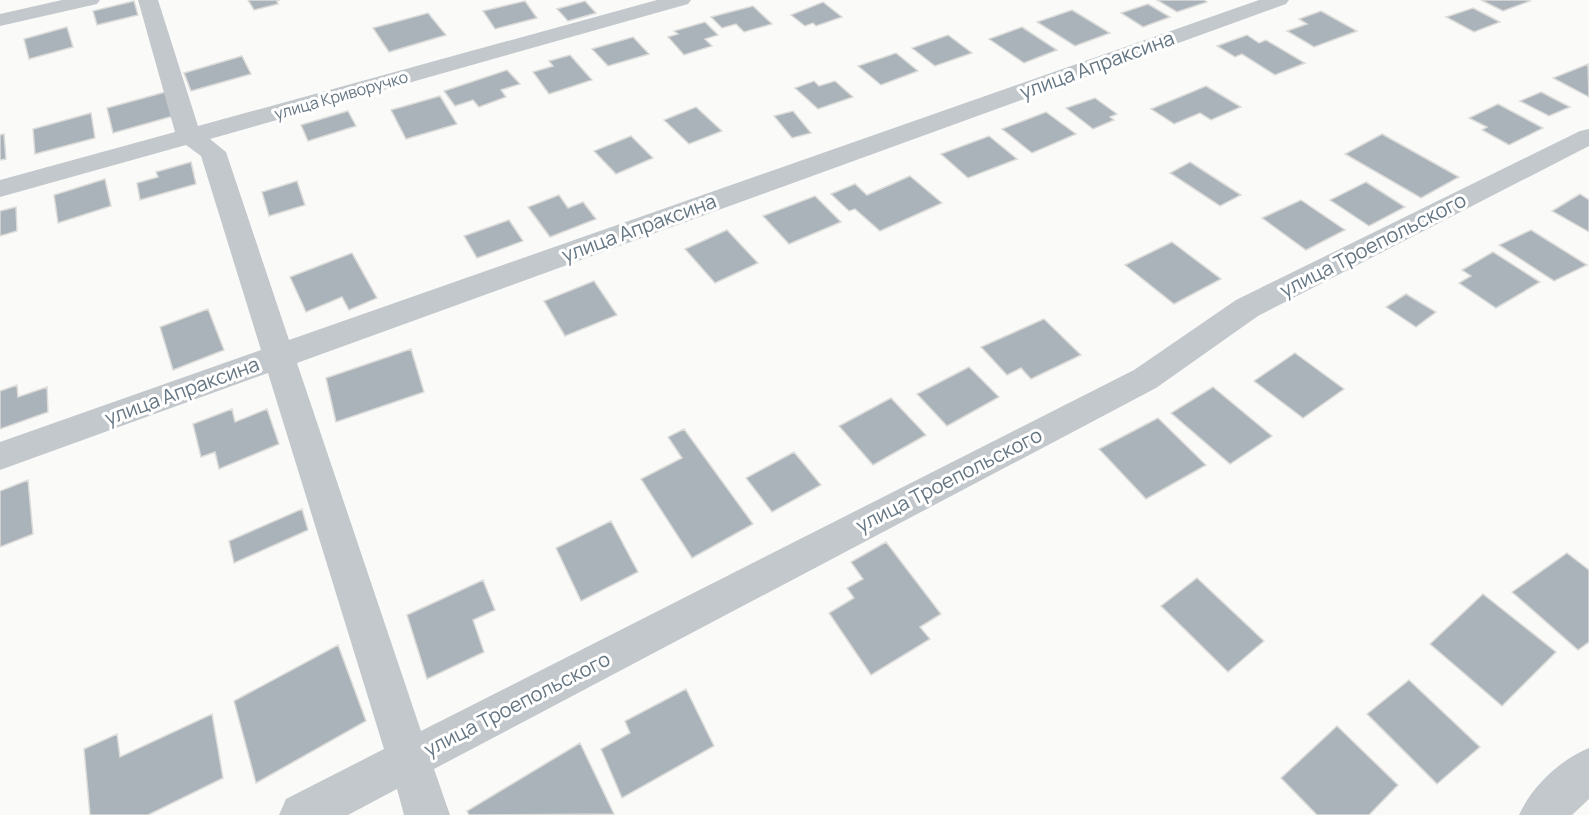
<svg xmlns="http://www.w3.org/2000/svg" width="1589" height="815" font-family="Manrope,sans-serif">
<style>
.building{fill:#aab3b9;stroke:#dcdcda;stroke-width:1.5}
.lines{fill:none;stroke-linecap:round;stroke-linejoin:round}
.minor{fill:#c3c8cc;fill-rule:evenodd}
.labels{text-anchor:middle;stroke-width:6;stroke-linejoin:round;paint-order:stroke}
.far-street-label{font-size:16px;fill:#657683;stroke:#fff}
.street-label{font-size:20px;fill:#657683;stroke:#fff}
</style>
<rect width="100%" height="100%" fill="#fafaf8"/>
<path class="building" d="M 248,0 L 280,0 L 277,1 L 278,4 L 254,10 Z
M 1157,0 L 1204,0 L 1207,2 L 1177,12 Z
M 1481,0 L 1527,0 L 1530,1 L 1503,11 Z
M 134,1 L 138,15 L 97,25 L 93,11 Z
M 525,1 L 537,18 L 495,29 L 483,11 Z
M 585,1 L 596,13 L 568,21 L 557,9 Z
M 823,2 L 842,17 L 816,26 L 813,23 L 805,26 L 791,15 Z
M 1148,4 L 1170,17 L 1143,27 L 1121,13 Z
M 753,6 L 772,24 L 744,32 L 736,24 L 722,28 L 711,17 Z
M 1473,8 L 1500,22 L 1474,32 L 1446,17 Z
M 1072,10 L 1110,33 L 1075,46 L 1037,22 Z
M 1321,11 L 1357,31 L 1314,47 L 1287,31 L 1307,24 L 1299,19 Z
M 428,13 L 446,35 L 389,52 L 373,28 Z
M 705,22 L 718,35 L 705,39 L 712,46 L 684,55 L 668,37 L 678,34 L 674,31 Z
M 67,27 L 73,47 L 29,59 L 24,39 Z
M 1022,27 L 1057,50 L 1024,63 L 989,39 Z
M 948,35 L 972,53 L 935,66 L 912,48 Z
M 1247,35 L 1259,43 L 1266,40 L 1305,63 L 1275,75 L 1242,54 L 1235,57 L 1217,46 Z
M 633,37 L 649,54 L 608,66 L 592,49 Z
M 896,53 L 918,71 L 881,85 L 858,66 Z
M 570,55 L 592,80 L 549,94 L 533,72 L 553,66 L 549,61 Z
M 242,56 L 251,74 L 191,91 L 184,73 Z
M 1588,64 L 1589,97 L 1553,78 Z
M 507,70 L 520,84 L 501,90 L 506,97 L 479,107 L 473,100 L 455,106 L 444,91 Z
M 814,81 L 819,86 L 835,81 L 853,97 L 818,109 L 795,88 Z
M 1206,86 L 1241,107 L 1211,120 L 1200,113 L 1174,124 L 1151,109 Z
M 169,91 L 177,115 L 113,133 L 107,108 Z
M 1541,92 L 1570,107 L 1549,116 L 1520,101 Z
M 440,96 L 457,124 L 406,139 L 391,110 Z
M 1095,98 L 1117,114 L 1110,117 L 1114,120 L 1093,129 L 1066,108 Z
M 1498,104 L 1543,128 L 1509,145 L 1482,130 L 1487,127 L 1469,118 Z
M 696,107 L 722,131 L 689,144 L 664,120 Z
M 348,111 L 356,126 L 308,141 L 301,125 Z
M 793,111 L 811,133 L 792,138 L 774,116 Z
M 1046,112 L 1076,134 L 1032,153 L 1002,129 Z
M 91,113 L 95,138 L 35,154 L 33,129 Z
M 4,134 L 6,159 L 0,160 L 0,135 Z
M 1382,134 L 1459,177 L 1421,198 L 1345,154 Z
M 631,136 L 653,158 L 616,174 L 594,151 Z
M 989,136 L 1017,159 L 968,178 L 941,154 Z
M 191,162 L 196,184 L 140,200 L 137,183 L 158,177 L 156,172 Z
M 1190,162 L 1241,195 L 1220,206 L 1170,173 Z
M 910,176 L 942,203 L 880,231 L 855,209 L 849,211 L 831,194 L 855,184 L 867,195 Z
M 105,179 L 111,206 L 58,223 L 54,195 Z
M 297,181 L 305,205 L 269,216 L 262,192 Z
M 1366,182 L 1405,207 L 1369,226 L 1330,200 Z
M 1580,194 L 1589,200 L 1589,232 L 1552,211 Z
M 559,195 L 568,208 L 583,202 L 596,219 L 550,237 L 528,207 Z
M 815,196 L 841,222 L 789,244 L 763,216 Z
M 1301,200 L 1345,230 L 1306,250 L 1262,218 Z
M 16,207 L 17,231 L 0,236 L 0,211 Z
M 509,220 L 523,241 L 477,258 L 464,236 Z
M 727,230 L 758,263 L 715,283 L 685,249 Z
M 1531,230 L 1587,265 L 1554,281 L 1499,245 Z
M 1172,242 L 1221,279 L 1174,304 L 1125,265 Z
M 1493,252 L 1540,282 L 1496,308 L 1459,283 L 1471,276 L 1462,270 Z
M 352,253 L 377,298 L 349,310 L 342,297 L 306,312 L 290,277 Z
M 594,281 L 617,315 L 565,336 L 544,301 Z
M 1406,294 L 1436,312 L 1416,327 L 1386,307 Z
M 208,309 L 224,350 L 173,370 L 160,327 Z
M 1044,319 L 1081,355 L 1031,379 L 1021,368 L 1007,375 L 981,347 Z
M 411,349 L 424,392 L 336,422 L 326,378 Z
M 1295,353 L 1344,389 L 1303,418 L 1254,381 Z
M 969,367 L 999,397 L 947,426 L 917,394 Z
M 17,385 L 18,397 L 47,387 L 48,412 L 0,429 L 0,391 Z
M 1213,387 L 1272,436 L 1230,464 L 1171,413 Z
M 891,398 L 926,435 L 873,465 L 839,426 Z
M 232,409 L 235,422 L 267,409 L 279,444 L 219,469 L 215,452 L 201,457 L 193,424 Z
M 1158,418 L 1206,465 L 1146,499 L 1099,449 Z
M 684,429 L 753,524 L 692,558 L 641,479 L 682,458 L 668,437 Z
M 794,452 L 821,485 L 772,512 L 746,478 Z
M 28,480 L 33,534 L 0,547 L 0,491 Z
M 302,509 L 308,530 L 234,563 L 229,541 Z
M 611,521 L 638,572 L 581,601 L 556,548 Z
M 886,542 L 941,614 L 920,627 L 930,639 L 871,675 L 829,613 L 854,598 L 847,588 L 863,579 L 851,562 Z
M 1567,553 L 1589,570 L 1589,642 L 1578,650 L 1512,592 Z
M 1197,578 L 1264,641 L 1228,672 L 1161,606 Z
M 483,580 L 495,610 L 473,620 L 484,652 L 427,679 L 407,615 Z
M 1483,594 L 1556,652 L 1502,706 L 1430,644 Z
M 338,645 L 366,721 L 256,783 L 234,701 Z
M 1409,680 L 1480,747 L 1437,784 L 1367,714 Z
M 686,689 L 714,746 L 622,798 L 601,749 L 630,733 L 625,721 Z
M 212,714 L 223,778 L 148,815 L 90,815 L 84,749 L 117,734 L 120,757 Z
M 1337,726 L 1398,785 L 1369,815 L 1317,815 L 1281,778 Z
M 580,743 L 614,814 L 469,815 L 467,811 Z"/>
<g class="lines">
<path class="minor" d="M 62,0 L 100,0 L 97,4 L 0,26 L 0,14 Z
M 138,0 L 158,0 L 198,126 L 657,0 L 691,0 L 688,4 L 210,139 L 226,152 L 289,340 L 1259,0 L 1289,0 L 1286,4 L 297,363 L 421,731 L 1134,370 L 1236,300 L 1580,131 L 1589,129 L 1589,146 L 1258,316 L 1156,388 L 434,769 L 450,815 L 404,815 L 397,789 L 348,815 L 279,815 L 286,799 L 384,749 L 268,373 L 0,470 L 0,442 L 261,350 L 201,156 L 186,145 L 0,197 L 0,180 L 175,132 Z
M 1589,748 L 1589,799 L 1572,815 L 1519,815 C 1532,786 1560,760 1589,748 Z"/>
</g>
<g class="labels">
<g class="far-street-label">
<text transform="translate(341 95) rotate(-16)" y="6">улица Криворучко</text>
</g>
<g class="street-label">
<text transform="translate(1097 65) rotate(-20)" y="7">улица Апраксина</text>
<text transform="translate(639 228) rotate(-20)" y="7">улица Апраксина</text>
<text transform="translate(1373 245) rotate(-27)" y="7">улица Троепольского</text>
<text transform="translate(182 391) rotate(-20)" y="7">улица Апраксина</text>
<text transform="translate(949 480) rotate(-27)" y="7">улица Троепольского</text>
<text transform="translate(517 704) rotate(-27)" y="7">улица Троепольского</text>
</g>
</g>
</svg>
